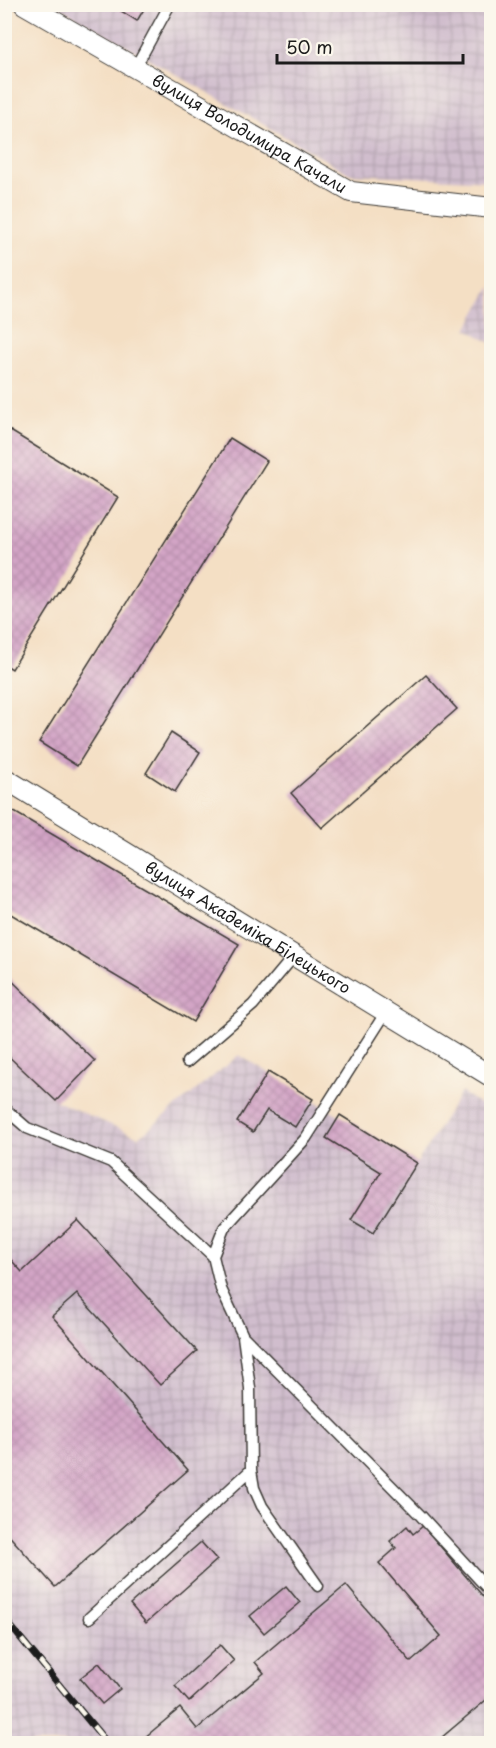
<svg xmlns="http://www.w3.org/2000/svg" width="496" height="1748" font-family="'Playpen Sans',sans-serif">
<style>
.industrial{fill:url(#industrial-grid)}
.building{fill:url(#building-cross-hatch)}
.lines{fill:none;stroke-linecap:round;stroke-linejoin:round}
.lane-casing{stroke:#3c3935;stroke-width:13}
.street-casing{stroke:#3c3935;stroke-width:22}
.lane{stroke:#fff;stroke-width:10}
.street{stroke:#fff;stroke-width:20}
.rail-casing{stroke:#1c1c1c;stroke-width:7}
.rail{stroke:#fbf7ec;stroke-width:4.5;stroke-dasharray:14;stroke-linecap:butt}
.labels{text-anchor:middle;stroke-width:4.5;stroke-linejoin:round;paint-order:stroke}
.street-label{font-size:16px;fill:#1c1c1c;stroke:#fbf7ec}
</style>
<defs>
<pattern id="industrial-grid" width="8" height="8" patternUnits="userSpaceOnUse" patternTransform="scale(1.5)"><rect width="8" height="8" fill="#d0bdcd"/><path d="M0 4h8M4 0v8" fill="none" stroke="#b2a2af"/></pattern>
<pattern id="building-cross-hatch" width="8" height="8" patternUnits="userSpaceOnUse" patternTransform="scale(1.5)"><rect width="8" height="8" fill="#d3a5c6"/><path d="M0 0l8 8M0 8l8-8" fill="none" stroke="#b58daa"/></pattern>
</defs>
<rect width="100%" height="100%" fill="#fbf7ec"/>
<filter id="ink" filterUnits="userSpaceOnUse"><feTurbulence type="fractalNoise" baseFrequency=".0167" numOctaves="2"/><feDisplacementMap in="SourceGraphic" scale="12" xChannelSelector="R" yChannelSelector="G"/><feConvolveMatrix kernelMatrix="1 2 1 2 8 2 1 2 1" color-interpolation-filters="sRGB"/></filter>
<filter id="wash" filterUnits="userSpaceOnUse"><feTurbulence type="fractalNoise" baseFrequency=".008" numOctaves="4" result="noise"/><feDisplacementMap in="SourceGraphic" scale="24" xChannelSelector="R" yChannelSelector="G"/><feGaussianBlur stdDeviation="1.35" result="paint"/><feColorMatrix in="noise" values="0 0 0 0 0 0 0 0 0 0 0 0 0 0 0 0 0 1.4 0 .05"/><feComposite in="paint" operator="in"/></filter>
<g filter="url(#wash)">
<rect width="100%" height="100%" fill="#f4dfc4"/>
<path class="industrial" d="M 55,5 L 491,5 L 491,181 L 350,174 Z
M 491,286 L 492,343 L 491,343 L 467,329 Z
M 4,1052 L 56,1101 L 139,1137 L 239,1055 L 417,1163 L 461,1092 L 491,1111 L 491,1743 L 5,1743 Z"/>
<g id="blocks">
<path class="building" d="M 110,4 L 147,4 L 137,21 Z
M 4,427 L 118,497 L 12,669 L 4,664 Z
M 230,438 L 267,461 L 77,766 L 39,742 Z
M 426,675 L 457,709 L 322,828 L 291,793 Z
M 171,733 L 200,752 L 175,792 L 146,773 Z
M 4,806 L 239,944 L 193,1022 L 4,910 Z
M 4,973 L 95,1061 L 56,1101 L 4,1052 Z
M 268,1072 L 313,1099 L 295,1127 L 267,1110 L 253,1132 L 237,1122 Z
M 340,1115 L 417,1163 L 373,1233 L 351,1220 L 381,1172 L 326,1138 Z
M 78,1220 L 197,1351 L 160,1385 L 77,1294 L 52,1316 L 188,1470 L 55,1587 L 4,1530 L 4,1252 L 22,1272 Z
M 407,1526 L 413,1534 L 423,1526 L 492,1607 L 492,1695 L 435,1743 L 148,1743 L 144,1738 L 180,1708 L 197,1729 L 264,1673 L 255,1662 L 346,1585 L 411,1662 L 441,1636 L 379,1563 L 396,1548 L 390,1541 Z
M 201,1542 L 217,1560 L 146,1623 L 130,1604 Z
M 286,1586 L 300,1603 L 264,1633 L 250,1616 Z
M 220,1645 L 234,1661 L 189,1702 L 175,1686 Z
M 99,1663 L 120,1689 L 102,1704 L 80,1678 Z"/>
</g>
</g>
<g filter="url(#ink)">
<use href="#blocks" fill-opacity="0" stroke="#3c3935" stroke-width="1.5"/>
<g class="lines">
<defs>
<path id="lane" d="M 135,68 L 170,4
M 187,1062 L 253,1005 L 294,956
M 4,1108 L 27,1128 L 111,1162 L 213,1256
M 243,1336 L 421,1516 L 492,1593
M 318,1586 L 262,1506 L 254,1488 L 251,1470 L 250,1388 L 243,1336 L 221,1289 L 213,1256 L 224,1228 L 306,1138 L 386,1012
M 89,1618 L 251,1470"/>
<g id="street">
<path id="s1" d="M 24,4 L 351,192 L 492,208"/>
<path id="s2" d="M 4,778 L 492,1077"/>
</g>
</defs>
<use href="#lane" class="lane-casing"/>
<use href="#street" class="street-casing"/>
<use href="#lane" class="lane"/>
<use href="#street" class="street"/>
<defs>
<path id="rail" d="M 4,1618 L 108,1744"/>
</defs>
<use href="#rail" class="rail-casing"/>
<use href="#rail" class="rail"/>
</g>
</g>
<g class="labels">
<g class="street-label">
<text dy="6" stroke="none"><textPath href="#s1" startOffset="260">вулиця Володимира Качали</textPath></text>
<text dy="6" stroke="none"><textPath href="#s2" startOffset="286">вулиця Академіка Білецького</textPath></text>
</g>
</g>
<rect width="496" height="1748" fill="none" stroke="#fbf7ec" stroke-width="24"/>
<path d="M277 54v9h186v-9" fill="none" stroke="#1c1c1c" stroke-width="3"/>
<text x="286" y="54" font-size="18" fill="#1c1c1c" stroke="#fbf7ec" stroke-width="4.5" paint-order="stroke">50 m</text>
</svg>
